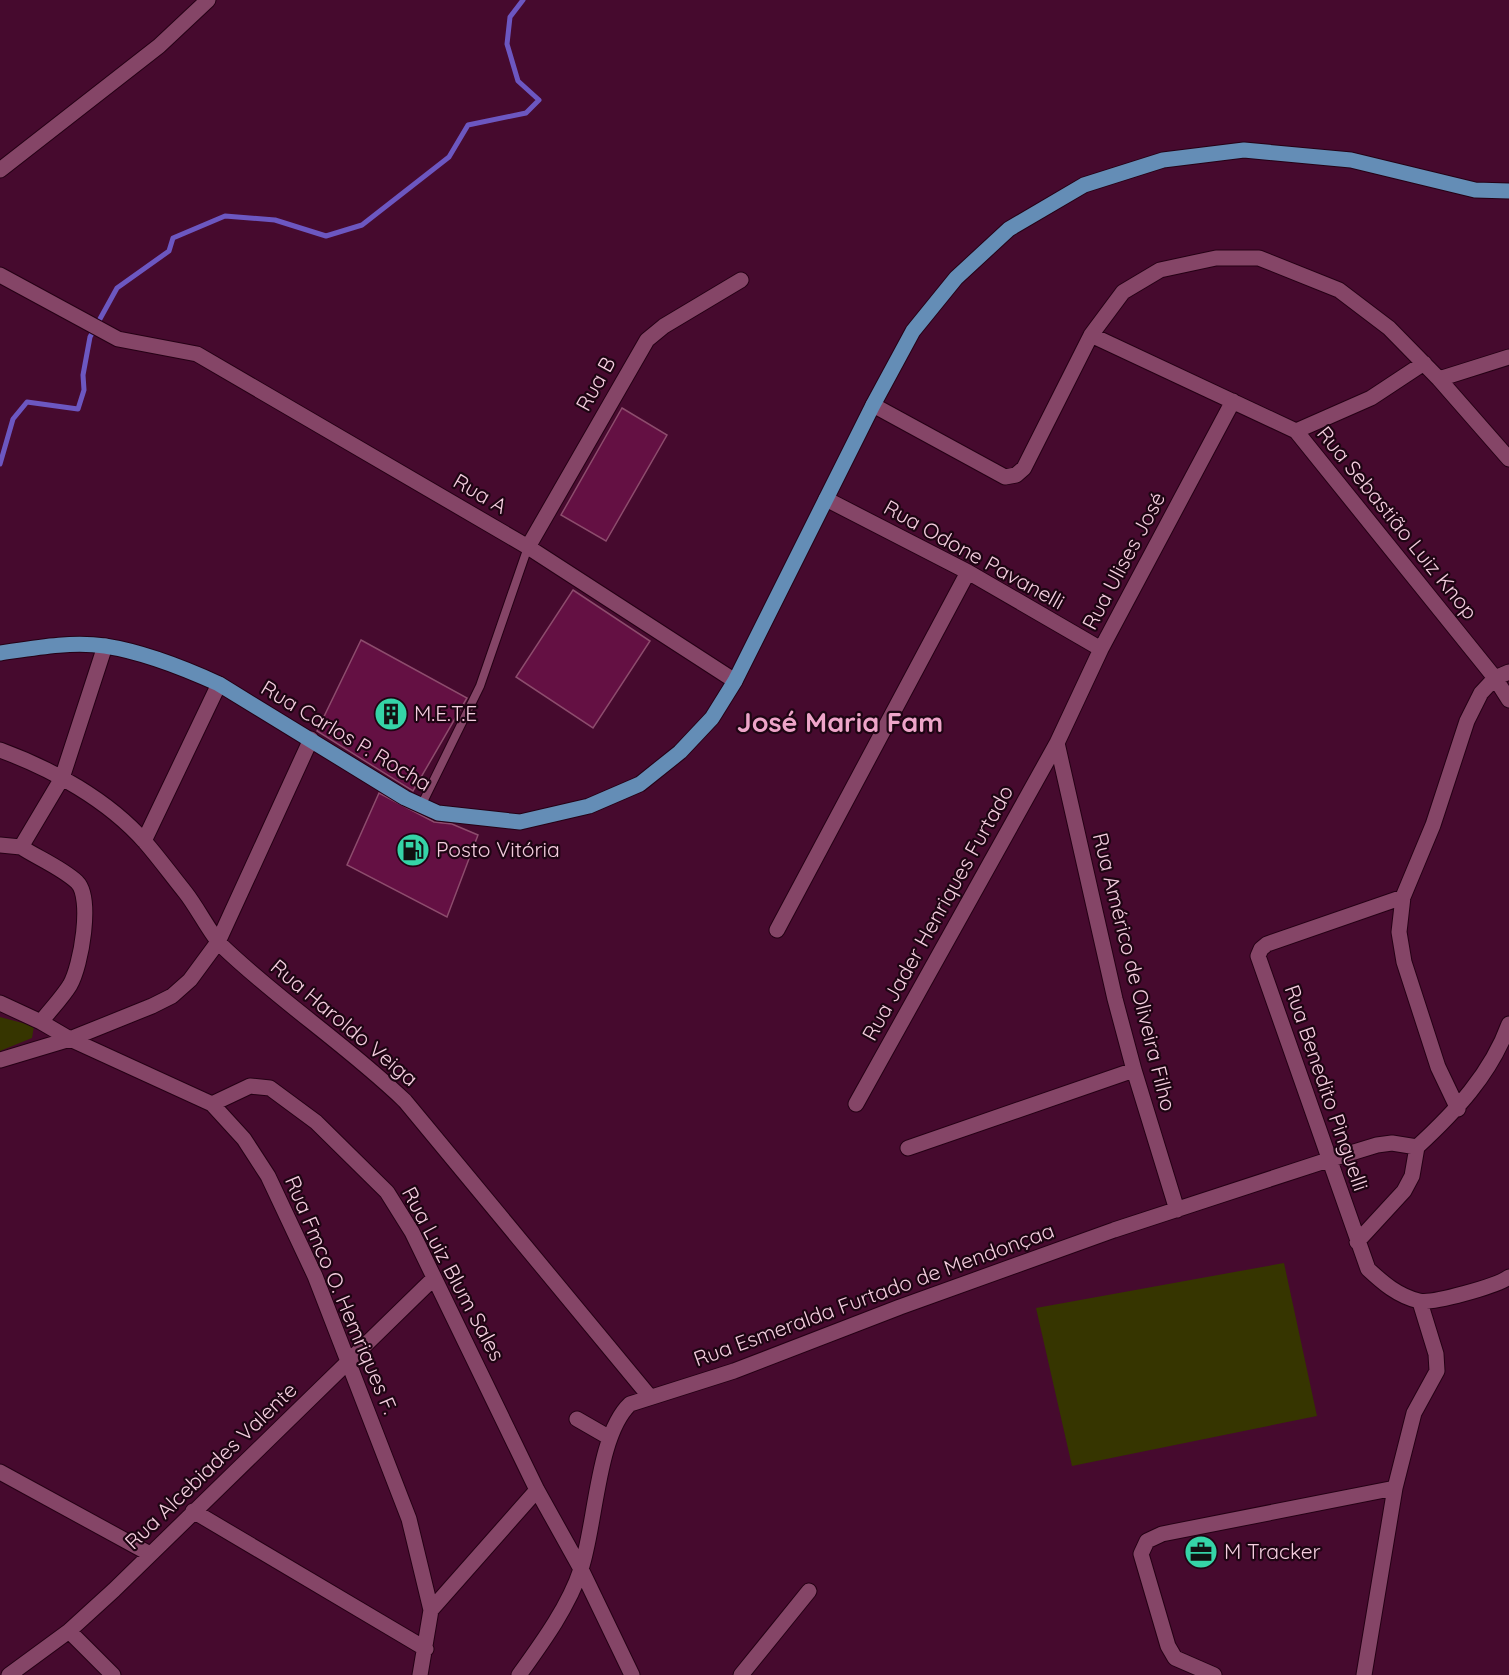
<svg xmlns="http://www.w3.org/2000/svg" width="1509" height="1675" font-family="Quicksand,sans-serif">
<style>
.green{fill:#363500}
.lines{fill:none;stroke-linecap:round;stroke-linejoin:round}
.stream{stroke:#6c57c1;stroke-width:5}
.building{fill:#641043;stroke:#8d4c6d;stroke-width:1.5}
.service-casing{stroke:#250015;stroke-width:10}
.minor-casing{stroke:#250015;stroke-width:17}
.primary-casing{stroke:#250015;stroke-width:17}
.service{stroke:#854567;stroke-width:8}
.minor{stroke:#854567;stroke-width:15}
.primary{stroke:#648db6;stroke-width:15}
.labels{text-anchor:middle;stroke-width:4.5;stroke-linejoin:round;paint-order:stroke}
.street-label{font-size:21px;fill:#f4cedf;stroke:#1e0513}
.poi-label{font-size:21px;fill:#f4cedf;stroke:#1e0513;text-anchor:start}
.district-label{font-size:27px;font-weight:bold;fill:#eea5c9;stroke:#1e0513}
</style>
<rect width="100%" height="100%" fill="#460a2e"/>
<path class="green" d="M 0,1017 L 34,1026 L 32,1038 L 0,1051 Z
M 1284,1263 L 1317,1416 L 1072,1466 L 1036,1308 Z"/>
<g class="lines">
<path class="stream" d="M 0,464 L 13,419 L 27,402 L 78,409 L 84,390 L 83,375 L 90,337 L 117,288 L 169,251 L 173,238 L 225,216 L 275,220 L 326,236 L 362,225 L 449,157 L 468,125 L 526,113 L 539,100 L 518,81 L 507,44 L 510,17 L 523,0"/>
</g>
<path class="building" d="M 622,408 L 667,435 L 606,541 L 561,515 Z
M 573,590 L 650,641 L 593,728 L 516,677 Z
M 361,640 L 467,698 L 413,791 L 317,731 Z
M 379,793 L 434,822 L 452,824 L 478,835 L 447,917 L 347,865 Z"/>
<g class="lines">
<defs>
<path id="service" d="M 421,806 L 480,686 L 528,547"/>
<path id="minor" d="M 0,170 L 159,46 L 208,0
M 0,275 L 118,339 L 197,354 L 528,547 L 735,681
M 1091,335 L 1296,431 L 1495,678 L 1509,700
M 1439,379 L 1509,357
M 873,405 L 1005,477 L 1016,475 L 1024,468 L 1091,335 L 1123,292 L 1160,270 L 1216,258 L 1259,258 L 1339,290 L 1389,328 L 1439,379 L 1509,459
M 1296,431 L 1371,398 L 1424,363
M 826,499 L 968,572 L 1101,649
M 528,547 L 647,340 L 664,326 L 741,280
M 1057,743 L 1115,999 L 1134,1070 L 1177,1210
M 0,750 C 52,769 108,800 145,842 C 159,858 172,876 185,892 C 197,907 210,933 221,945 C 279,1001 347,1045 405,1101 L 650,1397
M 144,841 L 219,684
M 0,845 L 21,847 L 62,778 L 105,646
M 21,847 C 38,858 62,868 77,882 C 93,898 81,966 70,985 C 62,998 50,1010 41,1022
M 1403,897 L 1267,944 L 1261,949 L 1258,956 L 1368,1269 C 1383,1283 1398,1296 1419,1301 C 1432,1304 1497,1286 1509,1277
M 777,930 L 968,572
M 0,1003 L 41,1022 L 70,1039 L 212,1104 L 244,1139 L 268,1176 L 315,1276 L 409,1519 L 431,1610 L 420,1675
M 0,1060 L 70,1039 L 152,1006 L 172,996 L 190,980 L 218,942 L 311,739
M 212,1104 L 250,1086 L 270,1088 L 316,1122 L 387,1192 L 412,1232 L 537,1490 L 581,1569 L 632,1675
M 856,1104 L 1057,743 L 1101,649 L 1233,401
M 1458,1109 L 1438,1067 L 1404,962 L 1399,932 L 1403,897 L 1433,825 L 1467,721 L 1481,693 L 1495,678 L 1509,672
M 1417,1147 C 1455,1112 1491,1074 1509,1024
M 908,1148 L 1134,1070
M 1357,1242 L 1404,1191 L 1412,1176 L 1417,1147
M 577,1419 L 610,1438
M 0,1472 L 150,1554
M 193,1511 L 426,1649
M 431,1610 L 537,1490
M 69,1631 L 113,1675
M 9,1675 L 69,1631 L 114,1590 L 434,1278
M 519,1675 C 542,1643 569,1606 581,1569 C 596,1524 597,1435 630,1404 L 734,1371 L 900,1307 L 1114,1230 L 1328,1160 L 1377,1145 L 1392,1143 L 1417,1147
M 741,1675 L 809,1591
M 1214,1675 L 1175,1658 L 1168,1646 L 1141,1554 L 1147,1541 L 1162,1534 L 1395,1488
M 1364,1675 L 1395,1488 L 1414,1413 L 1437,1371 L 1436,1354 L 1420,1302"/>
<path id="primary" d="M 0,653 C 34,648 71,641 105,646 C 144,652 184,668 219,684 L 405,798 L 438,813 L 520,822 L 589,806 L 640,784 L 680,752 L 712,718 L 735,681 L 873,405 L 913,331 L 956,278 L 1009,229 L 1084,185 L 1163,160 L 1244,150 L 1351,160 L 1475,190 L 1509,191"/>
</defs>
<use href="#service" class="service-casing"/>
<use href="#minor" class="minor-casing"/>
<use href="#primary" class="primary-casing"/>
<use href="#service" class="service"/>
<use href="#minor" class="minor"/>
<use href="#primary" class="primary"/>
</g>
<defs>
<symbol id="building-disc" viewBox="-11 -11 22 22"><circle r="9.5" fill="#35d4a7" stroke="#1e0513"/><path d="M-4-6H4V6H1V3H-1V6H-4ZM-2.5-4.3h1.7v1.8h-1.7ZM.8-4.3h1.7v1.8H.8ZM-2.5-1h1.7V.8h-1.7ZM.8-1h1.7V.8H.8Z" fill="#111"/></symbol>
<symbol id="fuel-disc" viewBox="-11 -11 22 22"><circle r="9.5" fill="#35d4a7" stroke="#1e0513"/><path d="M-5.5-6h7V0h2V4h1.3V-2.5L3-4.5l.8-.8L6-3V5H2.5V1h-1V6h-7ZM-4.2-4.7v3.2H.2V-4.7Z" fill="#111"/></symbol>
<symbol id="office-disc" viewBox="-11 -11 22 22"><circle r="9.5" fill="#35d4a7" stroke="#1e0513"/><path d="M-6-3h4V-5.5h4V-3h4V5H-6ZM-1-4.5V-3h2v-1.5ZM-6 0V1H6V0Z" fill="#111"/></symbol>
</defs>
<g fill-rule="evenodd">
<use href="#building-disc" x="372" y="695" width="38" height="38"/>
<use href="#fuel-disc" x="394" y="831" width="38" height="38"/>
<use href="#office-disc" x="1182" y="1533" width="38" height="38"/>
</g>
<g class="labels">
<g class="street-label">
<text transform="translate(596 384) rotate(-61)" y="7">Rua B</text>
<text transform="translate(480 494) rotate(30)" y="7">Rua A</text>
<text transform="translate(1397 523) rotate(51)" y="7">Rua Sebastião Luiz Knop</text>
<text transform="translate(974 555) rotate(29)" y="7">Rua Odone Pavanelli</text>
<text transform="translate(1124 561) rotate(-62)" y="7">Rua Ulises José</text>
<text transform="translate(346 736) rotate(31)" y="7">Rua Carlos P. Rocha</text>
<text transform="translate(938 913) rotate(-61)" y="7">Rua Jader Henriques Furtado</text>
<text transform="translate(1134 972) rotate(76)" y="7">Rua Américo de Oliveira Filho</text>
<text transform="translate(344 1023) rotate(40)" y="7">Rua Haroldo Veiga</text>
<text transform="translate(1326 1088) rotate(71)" y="7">Rua Benedito Pinguelli</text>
<text transform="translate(453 1274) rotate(62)" y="7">Rua Luiz Blum Sales</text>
<text transform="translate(341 1295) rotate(67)" y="7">Rua Fmco O. Hemriques F.</text>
<text transform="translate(874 1295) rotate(-20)" y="7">Rua Esmeralda Furtado de Mendonçaa</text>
<text transform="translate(211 1466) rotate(-44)" y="7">Rua Alcebiades Valente</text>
</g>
<g class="poi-label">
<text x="414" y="721">M.E.T.E</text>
<text x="436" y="857">Posto Vitória</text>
<text x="1224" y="1559">M Tracker</text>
</g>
<g class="district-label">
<text x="840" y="732">José Maria Fam</text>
</g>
</g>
</svg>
